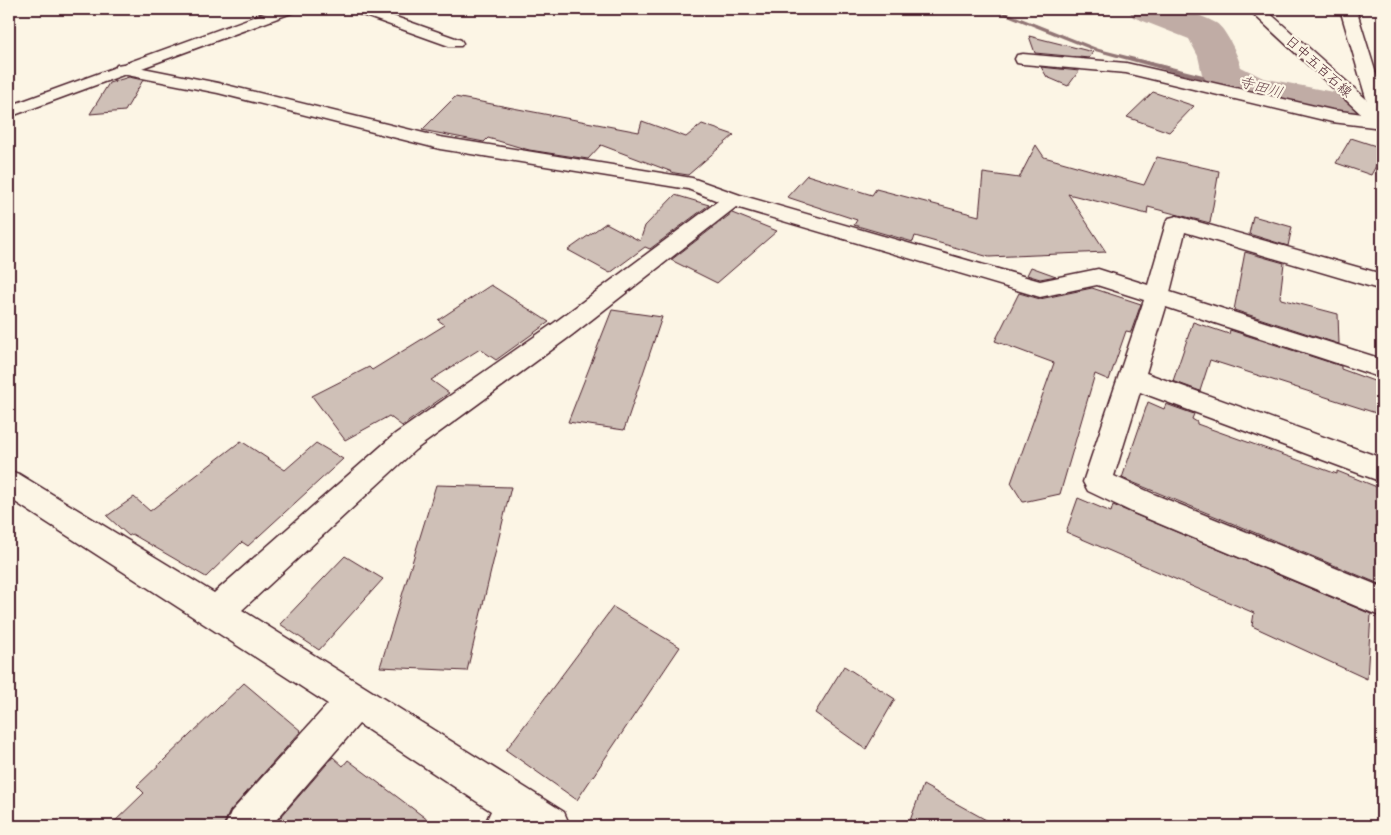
<svg xmlns="http://www.w3.org/2000/svg" width="1391" height="835" font-family="'Playpen Sans','Klee One',sans-serif">
<style>
.lines{fill:none;stroke-linecap:round;stroke-linejoin:round}
.stream{fill:#917474;fill-rule:evenodd}
.river{fill:#c0aca5;fill-rule:evenodd}
.building{fill:#cfc0b7;stroke:#4a1f2b}
.street-casing{stroke:#4a1f2b;stroke-width:3}
.secondary-casing{stroke:#4a1f2b;stroke-width:3}
.street{fill:#fcf5e5;fill-rule:evenodd}
.secondary{fill:#fcf5e5;fill-rule:evenodd}
.labels{text-anchor:middle;stroke-width:4.5;stroke-linejoin:round;paint-order:stroke}
.far-street-label{font-size:14px;fill:#4a1f2b;stroke:#fcf5e5}
.far-water-label{font-size:15px;font-style:italic;fill:#6d4950;stroke:#fcf5e5}
</style>
<rect width="100%" height="100%" fill="#fcf5e5"/>
<filter id="ink" filterUnits="userSpaceOnUse"><feTurbulence type="fractalNoise" baseFrequency=".02" numOctaves="2"/><feDisplacementMap in="SourceGraphic" scale="10" xChannelSelector="R" yChannelSelector="G"/><feConvolveMatrix kernelMatrix="1 2 1 2 8 2 1 2 1" color-interpolation-filters="sRGB"/></filter>
<g filter="url(#ink)">
<g class="lines">
<path class="stream" d="M 990,9 L 998,9 L 1099,49 L 1255,88 L 1251,90 L 1183,75 L 1095,51 Z"/>
<path class="river" d="M 1128,9 C 1157,7 1189,8 1216,23 C 1226,29 1238,56 1241,67 L 1263,78 L 1363,98 L 1370,107 L 1363,116 L 1348,120 L 1236,97 L 1208,83 L 1202,74 L 1198,56 L 1189,39 L 1133,17 Z"/>
</g>
<path class="building" d="M 1029,36 L 1093,52 L 1089,58 L 1035,53 Z
M 1041,67 L 1079,71 L 1068,86 L 1047,77 Z
M 129,77 L 143,80 L 125,111 L 90,114 L 109,83 Z
M 1153,92 L 1194,106 L 1169,132 L 1127,117 Z
M 455,97 L 639,132 L 642,121 L 686,137 L 702,124 L 734,135 L 688,175 L 675,173 L 601,145 L 588,159 L 529,150 L 488,138 L 484,142 L 422,130 Z
M 1351,138 L 1382,148 L 1382,155 L 1371,175 L 1336,163 Z
M 1036,145 L 1044,157 L 1144,185 L 1157,157 L 1219,171 L 1210,223 L 1148,207 L 1147,214 L 1068,194 L 1106,252 L 989,257 L 915,236 L 913,242 L 854,225 L 857,220 L 787,197 L 807,175 L 872,195 L 876,189 L 979,216 L 983,173 L 1019,178 Z
M 675,195 L 709,205 L 650,249 L 645,247 L 610,273 L 568,250 L 606,223 L 640,241 L 645,226 Z
M 732,213 L 777,231 L 717,283 L 671,260 Z
M 1253,216 L 1292,227 L 1288,246 L 1249,234 Z
M 1245,252 L 1284,263 L 1280,297 L 1281,299 L 1338,314 L 1339,344 L 1234,310 Z
M 1031,267 L 1056,276 L 1040,279 L 1027,275 Z
M 491,285 L 549,322 L 496,360 L 480,349 L 431,380 L 449,393 L 402,426 L 389,416 L 345,440 L 312,396 L 369,367 L 372,370 L 445,325 L 438,320 Z
M 1092,288 L 1141,304 L 1131,332 L 1126,331 L 1109,380 L 1095,374 L 1060,494 L 1023,502 L 1011,483 L 1054,363 L 995,341 L 1019,293 L 1040,299 Z
M 612,310 L 662,317 L 624,430 L 568,422 Z
M 1193,322 L 1229,334 L 1230,330 L 1341,366 L 1341,369 L 1382,384 L 1382,415 L 1210,360 L 1200,391 L 1173,381 Z
M 1148,402 L 1164,409 L 1166,404 L 1194,414 L 1192,419 L 1197,422 L 1197,424 L 1337,474 L 1337,471 L 1382,489 L 1382,585 L 1122,478 Z
M 241,441 L 285,470 L 316,443 L 343,459 L 248,546 L 242,542 L 206,577 L 132,534 L 129,536 L 107,516 L 134,497 L 150,511 Z
M 436,485 L 511,487 L 467,671 L 380,667 Z
M 1078,498 L 1111,512 L 1113,505 L 1371,614 L 1367,679 L 1252,626 L 1254,613 L 1066,532 Z
M 345,556 L 383,579 L 319,650 L 280,624 Z
M 613,607 L 680,647 L 577,800 L 506,750 Z
M 844,666 L 895,699 L 866,749 L 815,713 Z
M 244,683 L 301,731 L 230,811 L 223,826 L 110,826 L 144,793 L 137,786 Z
M 333,757 L 343,766 L 348,760 L 436,826 L 273,826 Z
M 923,785 L 997,826 L 908,826 Z"/>
<g class="lines">
<defs>
<path id="street" d="M 351,9 L 373,9 L 461,40 L 463,43 L 461,46 L 449,46 L 354,12 Z
M 1340,9 L 1356,9 L 1382,93 L 1382,128 L 1332,122 L 1126,73 L 1023,64 L 1017,63 L 1015,59 L 1017,55 L 1023,54 L 1126,63 L 1332,110 L 1371,115 Z
M 123,64 L 218,83 L 440,137 L 692,178 L 740,195 L 1040,281 L 1098,269 L 1148,285 L 1166,223 L 1169,218 L 1177,216 L 1382,274 L 1382,290 L 1185,232 L 1170,292 L 1382,359 L 1382,378 L 1166,307 L 1146,373 L 1382,458 L 1382,482 L 1140,392 L 1114,476 L 1156,495 L 1382,587 L 1382,617 L 1134,513 L 1088,491 L 1083,482 L 1144,300 L 1097,285 L 1040,297 L 736,207 L 572,335 L 415,450 L 242,610 L 564,812 L 570,826 L 484,826 L 491,811 L 359,724 L 271,826 L 225,826 L 231,812 L 328,704 L 9,498 L 9,471 L 19,474 L 214,593 L 395,434 L 554,323 L 718,201 L 688,189 L 440,149 L 218,93 L 117,73 L 114,69 L 117,65 Z"/>
<path id="secondary" d="M 275,9 L 297,9 L 294,12 L 9,117 L 9,106 Z
M 1248,9 L 1265,9 L 1382,113 L 1382,129 L 1375,127 Z"/>
</defs>
<use href="#street" class="street-casing"/>
<use href="#secondary" class="secondary-casing"/>
<use href="#street" class="street"/>
<use href="#secondary" class="secondary"/>
</g>
</g>
<g class="labels">
<g class="far-street-label">
<text transform="translate(1319 66) rotate(42)" y="5">日中五百石線</text>
</g>
<g class="far-water-label">
<text transform="translate(1261 87) rotate(16)" y="5">寺田川</text>
</g>
</g>
<rect width="1391" height="835" fill="none" stroke="#fcf5e5" stroke-width="30"/>
<rect x="15" y="15" width="1361" height="805" fill="none" stroke="#4a1f2b" stroke-width="2" filter="url(#ink)"/>
</svg>
